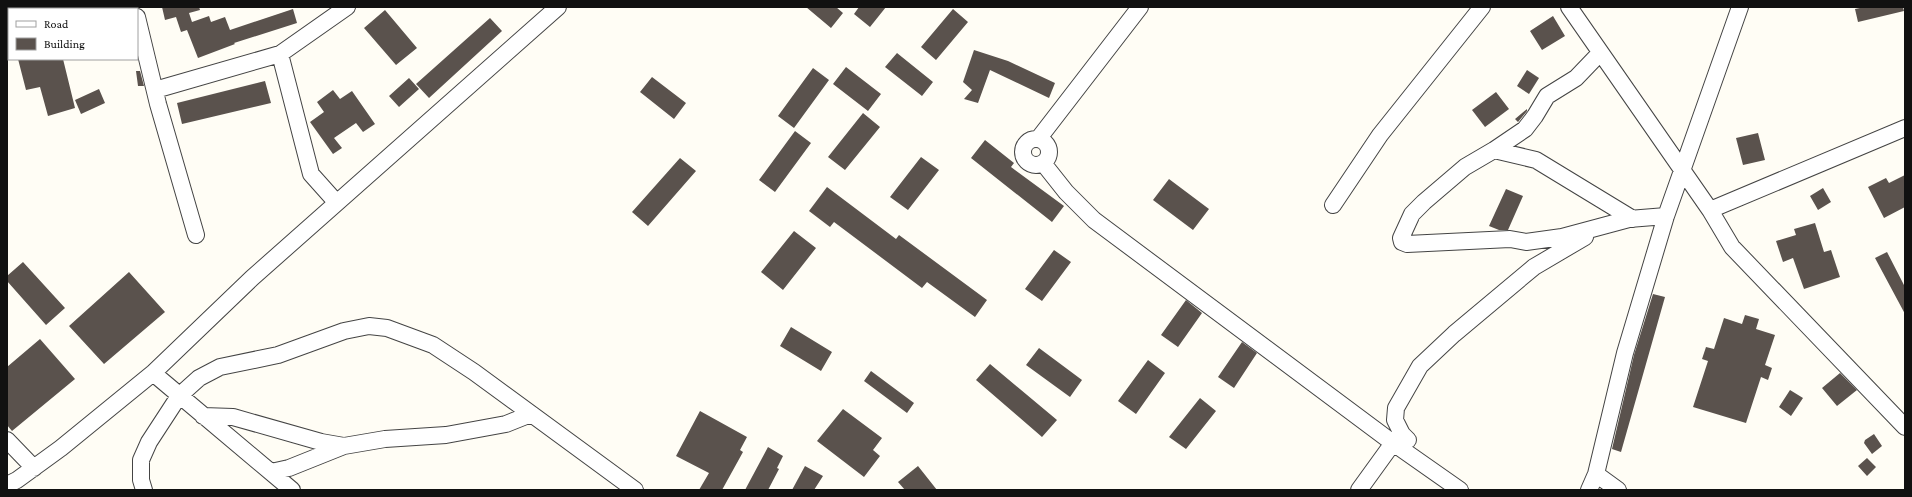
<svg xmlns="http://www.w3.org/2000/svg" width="1912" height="497" font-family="'Crimson Pro',serif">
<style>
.building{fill:#5a524d}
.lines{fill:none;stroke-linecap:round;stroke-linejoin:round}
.minor-casing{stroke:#444;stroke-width:18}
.minor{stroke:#fff;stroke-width:16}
</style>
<rect width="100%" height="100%" fill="#fffdf5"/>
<path class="building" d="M 162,7 L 199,7 L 200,10 L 189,13 L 192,22 L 209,16 L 211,22 L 225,17 L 230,30 L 293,9 L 297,23 L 234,43 L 235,44 L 198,58 L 187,30 L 181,32 L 176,17 L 165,20 Z
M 806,7 L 836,7 L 843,13 L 831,28 Z
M 859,7 L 886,7 L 870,27 L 854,14 Z
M 1865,7 L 1903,7 L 1904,11 L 1858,22 L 1855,9 Z
M 953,9 L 968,22 L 936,60 L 921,47 Z
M 385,10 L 417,48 L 396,65 L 364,28 Z
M 1553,16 L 1565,36 L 1542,50 L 1530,31 Z
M 490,18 L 502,31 L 429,98 L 416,84 Z
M 974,50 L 1008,61 L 1055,83 L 1049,98 L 990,70 L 978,103 L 964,99 L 972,90 L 963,82 Z
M 897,53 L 933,82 L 922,96 L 885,67 Z
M 18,59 L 63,59 L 75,108 L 48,116 L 40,87 L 26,90 Z
M 846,67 L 881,94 L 868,111 L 833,84 Z
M 813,68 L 829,80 L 794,128 L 778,116 Z
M 1527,70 L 1539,78 L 1529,94 L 1517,86 Z
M 136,71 L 140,71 L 144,86 L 138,86 Z
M 652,77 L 686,103 L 674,119 L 640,92 Z
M 409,78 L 419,89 L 399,107 L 389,96 Z
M 265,81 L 271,103 L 182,124 L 177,103 Z
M 99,89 L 105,103 L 81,114 L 75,100 Z
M 333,90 L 340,99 L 352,91 L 375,124 L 363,132 L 356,123 L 334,138 L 342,148 L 333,154 L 310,122 L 324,112 L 317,102 Z
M 1496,92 L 1509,109 L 1485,127 L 1472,110 Z
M 1527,109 L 1527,111 L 1518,122 L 1515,119 Z
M 863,113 L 880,127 L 845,170 L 828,157 Z
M 795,131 L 811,143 L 775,192 L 759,180 Z
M 1758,133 L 1765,160 L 1743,165 L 1736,138 Z
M 985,140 L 1014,163 L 1011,167 L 1064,206 L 1052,222 L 971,158 Z
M 921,157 L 939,170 L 908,210 L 890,197 Z
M 680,158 L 696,171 L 648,226 L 632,212 Z
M 1905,175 L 1905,207 L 1884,218 L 1868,187 L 1886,178 L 1889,183 Z
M 1169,179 L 1209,209 L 1193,230 L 1153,200 Z
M 827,187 L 896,239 L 899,235 L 987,300 L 975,317 L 927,282 L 922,288 L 834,222 L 830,227 L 809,211 Z
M 1823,188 L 1831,202 L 1818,210 L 1810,196 Z
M 1506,189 L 1523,196 L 1508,230 L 1499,230 L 1489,226 Z
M 1815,223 L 1824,252 L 1831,250 L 1840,277 L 1804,289 L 1793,258 L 1783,262 L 1776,241 L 1796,235 L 1794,229 Z
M 794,231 L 816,248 L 783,290 L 761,272 Z
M 1054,250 L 1071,262 L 1042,301 L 1025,289 Z
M 1887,252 L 1905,287 L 1905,314 L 1875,258 Z
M 23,262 L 65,308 L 46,325 L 7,281 L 7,276 Z
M 129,272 L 165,312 L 104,364 L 69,326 Z
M 1653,294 L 1665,297 L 1621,452 L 1612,449 L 1634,355 Z
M 1186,300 L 1202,313 L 1178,347 L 1161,335 Z
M 1745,315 L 1759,319 L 1756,329 L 1775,335 L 1765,365 L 1772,368 L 1768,380 L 1761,377 L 1746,423 L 1693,407 L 1708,361 L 1702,359 L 1706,347 L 1714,349 L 1724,318 L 1742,324 Z
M 791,327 L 832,352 L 821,371 L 780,346 Z
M 40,339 L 75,379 L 12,431 L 7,425 L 7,367 Z
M 1242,342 L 1257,353 L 1234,388 L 1218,377 Z
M 1039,348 L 1082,380 L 1070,397 L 1026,365 Z
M 1148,360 L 1165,373 L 1136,414 L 1118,401 Z
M 990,364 L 1057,420 L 1042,437 L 976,380 Z
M 871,371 L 914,403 L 907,413 L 864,381 Z
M 1840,373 L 1857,390 L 1837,406 L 1822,388 Z
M 1790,390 L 1803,398 L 1791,416 L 1779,407 Z
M 1200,398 L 1216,411 L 1186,449 L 1169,437 Z
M 843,409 L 882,438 L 873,450 L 880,456 L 864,477 L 817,441 Z
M 700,411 L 747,437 L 740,450 L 743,452 L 722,490 L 699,490 L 709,473 L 676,456 Z
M 1874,434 L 1882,446 L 1872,454 L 1864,443 L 1865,440 Z
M 768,447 L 783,456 L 777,468 L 779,469 L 768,490 L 745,490 Z
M 1867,458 L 1876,467 L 1867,476 L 1858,466 Z
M 805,466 L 823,476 L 814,490 L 792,490 Z
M 918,466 L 937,490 L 905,490 L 898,482 Z"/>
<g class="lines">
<defs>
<path id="minor" d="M 7,7 L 9,7
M 1569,7 L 1710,210 L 1732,247 L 1905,427
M 137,17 L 158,104 L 196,235
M 1600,53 L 1576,78 L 1547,96 L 1535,116 L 1525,129 L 1494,150 L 1465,167 L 1424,202 L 1412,214 L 1401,238 L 1402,242 L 1407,244 L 1510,239 L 1526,242 L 1562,237 L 1629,219 L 1666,216
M 280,54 L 311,174 L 336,202
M 155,90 L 280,54 L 347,7
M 1039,138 L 1140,7
M1023 152a13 13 0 1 1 26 0a13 13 0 1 1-26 0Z
M 1494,150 L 1536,160 L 1633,219
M 1043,163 L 1066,192 L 1094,220 L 1393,443 L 1460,490
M 1333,205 L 1380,135 L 1482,7
M 1710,210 L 1905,128
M 153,373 L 292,490
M 203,416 L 233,417 L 321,442 L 344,446 L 385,439 L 446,435 L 506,424 L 531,414
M 7,440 L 34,468
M 1408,440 L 1402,434 L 1395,420 L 1396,408 L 1420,366 L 1454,334 L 1534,267 L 1585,237
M 271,472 L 289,468 L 344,446
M 1596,474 L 1618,490
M 7,485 L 17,480 L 61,448 L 153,373 L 252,278 L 558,7
M 144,490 L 141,480 L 141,460 L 149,442 L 179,396 L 199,378 L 220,367 L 278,355 L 344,331 L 369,326 L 387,328 L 433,345 L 474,372 L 635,490
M 1359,490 L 1393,443 L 1402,441
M 1589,490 L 1596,474 L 1625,353 L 1666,216 L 1740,7"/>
</defs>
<use href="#minor" class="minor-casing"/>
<use href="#minor" class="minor"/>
</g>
<rect width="1912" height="497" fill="none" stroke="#111111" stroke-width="16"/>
<rect x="8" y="8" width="130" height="52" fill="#ffffff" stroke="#a0a0a0"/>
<rect x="16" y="21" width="20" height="6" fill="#ffffff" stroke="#a0a0a0"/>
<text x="44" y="28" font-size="12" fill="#111111">Road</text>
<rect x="16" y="38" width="20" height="12" fill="#5a524d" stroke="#a0a0a0"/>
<text x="44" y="48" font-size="12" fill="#111111">Building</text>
</svg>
